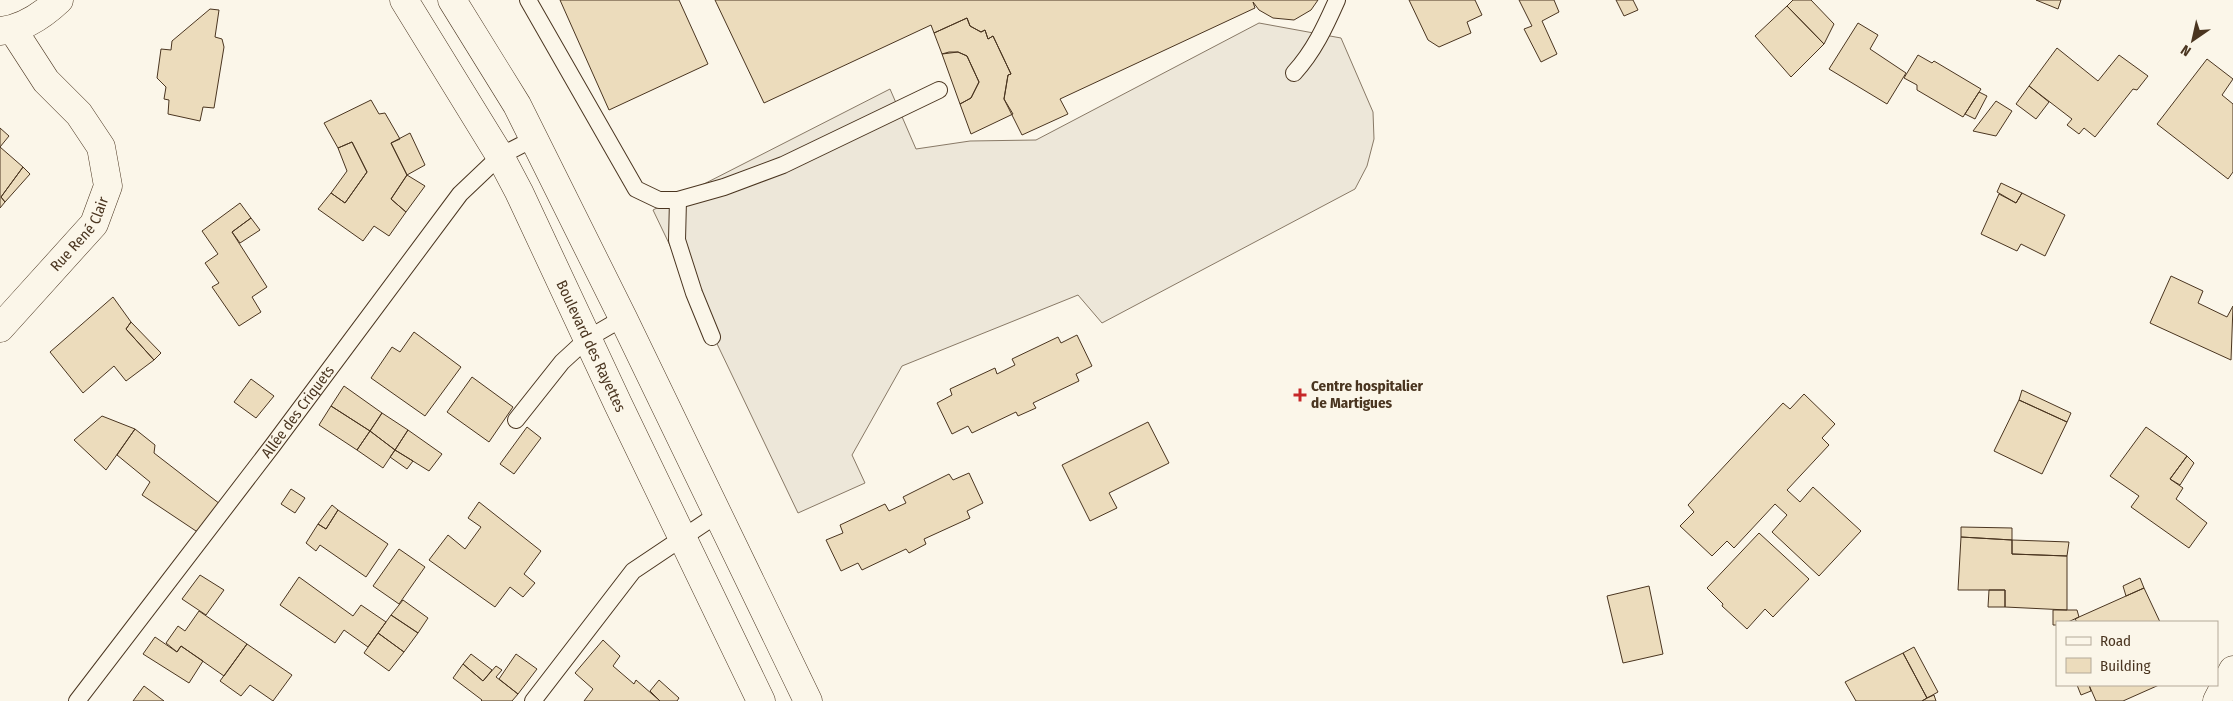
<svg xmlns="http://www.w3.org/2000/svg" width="2233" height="701" font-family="'Fira Sans Condensed',sans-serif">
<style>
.parking{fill:#ede7d9;stroke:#887966}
.building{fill:#ecdcbc;stroke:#4a3520}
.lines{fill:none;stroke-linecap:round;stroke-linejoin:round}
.service-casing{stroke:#4a3520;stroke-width:18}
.minor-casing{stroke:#4a3520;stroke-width:29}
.secondary-casing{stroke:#4a3520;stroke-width:29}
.service{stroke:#fbf6e9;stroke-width:16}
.minor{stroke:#fbf6e9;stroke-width:28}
.secondary{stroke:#fbf6e9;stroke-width:28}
.poi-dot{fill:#c62828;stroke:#fbf6e9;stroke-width:2}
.labels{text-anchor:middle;stroke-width:4;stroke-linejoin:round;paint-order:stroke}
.street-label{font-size:15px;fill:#4a3520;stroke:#fbf6e9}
.poi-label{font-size:15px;font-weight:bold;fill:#4a3520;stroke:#fbf6e9;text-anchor:start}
</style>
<rect width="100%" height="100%" fill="#fbf6e9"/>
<path class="parking" d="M 1259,23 L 1341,38 L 1373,112 L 1374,139 L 1367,166 L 1355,189 L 1102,323 L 1078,295 L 902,366 L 852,455 L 865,483 L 798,513 L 653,210 L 890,89 L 916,149 L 970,141 L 1036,140 Z"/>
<path class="building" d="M 560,0 L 679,0 L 708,64 L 609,110 Z
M 715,0 L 1318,0 L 1311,10 L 1294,20 L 1273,18 L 1259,10 L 1253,2 L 1255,8 L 1060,99 L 1068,114 L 1022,135 L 1004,99 L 1008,75 L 1011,74 L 993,36 L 988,39 L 985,30 L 981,32 L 970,26 L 967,18 L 934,33 L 931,25 L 764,103 Z
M 1409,0 L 1475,0 L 1482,15 L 1467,22 L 1471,33 L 1439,47 L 1428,40 Z
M 1519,0 L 1554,0 L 1559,12 L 1542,21 L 1557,54 L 1541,62 L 1524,29 L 1532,26 Z
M 1616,0 L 1633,0 L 1638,10 L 1624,16 Z
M 1793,0 L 1811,0 L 1834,24 L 1824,44 L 1787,6 Z
M 2036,0 L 2061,0 L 2058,9 Z
M 1787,6 L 1824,44 L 1791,77 L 1755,36 Z
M 210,9 L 219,10 L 215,37 L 222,39 L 224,47 L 214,108 L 203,107 L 200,121 L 168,114 L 169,100 L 164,99 L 166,87 L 157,78 L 161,49 L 171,50 L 172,41 Z
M 967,18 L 970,26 L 981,32 L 985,30 L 988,39 L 993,36 L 1011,74 L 1008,75 L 1004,99 L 1013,114 L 971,134 L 960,104 L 971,98 L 979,82 L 967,56 L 958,52 L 942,54 L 934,33 Z
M 1858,23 L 1878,35 L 1870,49 L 1906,73 L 1887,104 L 1829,69 Z
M 2057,48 L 2098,81 L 2119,55 L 2148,76 L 2137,90 L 2133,89 L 2095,137 L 2084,128 L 2079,134 L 2067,125 L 2072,119 L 2029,86 Z
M 949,52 L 958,52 L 967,56 L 979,82 L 971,98 L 960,104 L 942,54 Z
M 1918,55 L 1932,63 L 1934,61 L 1981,89 L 1963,117 L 1917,90 L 1917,85 L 1904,78 Z
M 2207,59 L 2233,79 L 2222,95 L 2233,104 L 2233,172 L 2228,179 L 2157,124 Z
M 2029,86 L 2049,102 L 2036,119 L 2016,104 Z
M 1979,92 L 1987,96 L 1975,119 L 1965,114 Z
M 371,100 L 379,114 L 385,113 L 400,139 L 391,143 L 407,175 L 391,199 L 406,212 L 389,236 L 374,226 L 363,241 L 318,209 L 331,193 L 345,203 L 367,172 L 352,142 L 338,148 L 324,123 Z
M 1996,101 L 2012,111 L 1996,136 L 1973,131 Z
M 0,128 L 9,136 L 0,147 L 23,167 L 1,197 L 5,202 L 0,208 Z
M 410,133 L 425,165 L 407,175 L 391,143 Z
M 352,142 L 367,172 L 345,203 L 331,193 L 347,171 L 338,148 Z
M 23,167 L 30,174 L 5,202 L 1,197 Z
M 407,175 L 425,186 L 406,212 L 391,199 Z
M 2001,183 L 2022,193 L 2016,203 L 1997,192 Z
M 2022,193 L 2065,215 L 2045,256 L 2021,244 L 2017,251 L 1981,234 L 1999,194 L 2016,203 Z
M 240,203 L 251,218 L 232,232 L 267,287 L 252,297 L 261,312 L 239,326 L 212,287 L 219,283 L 205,263 L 218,254 L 202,231 Z
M 251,218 L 260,230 L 240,243 L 232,232 Z
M 2171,276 L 2203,291 L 2198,303 L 2227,317 L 2233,306 L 2231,360 L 2150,323 Z
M 113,297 L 131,322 L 126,329 L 154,360 L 126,381 L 114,366 L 83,393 L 50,352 Z
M 131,322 L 161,353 L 154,360 L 126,329 Z
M 414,332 L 461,367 L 425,416 L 371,378 L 392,347 L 400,352 Z
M 1077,335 L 1092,366 L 1076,374 L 1079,381 L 1033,403 L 1036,408 L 1018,416 L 1016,412 L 972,433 L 968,426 L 952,434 L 937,403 L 952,395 L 950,389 L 995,368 L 997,374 L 1015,365 L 1012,359 L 1058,337 L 1061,343 Z
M 472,377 L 513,407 L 489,442 L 447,412 Z
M 251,379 L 274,396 L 256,418 L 234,402 Z
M 344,386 L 382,413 L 370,431 L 331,406 Z
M 2022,390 L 2071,413 L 2067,422 L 2019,400 Z
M 1804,394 L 1835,424 L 1822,438 L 1829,445 L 1787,490 L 1800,502 L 1813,487 L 1861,531 L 1819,576 L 1772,532 L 1787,515 L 1775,504 L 1734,548 L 1727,541 L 1712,556 L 1680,526 L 1694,512 L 1688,505 L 1783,403 L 1790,409 Z
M 2019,400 L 2067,422 L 2042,474 L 1994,451 Z
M 331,406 L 370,431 L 357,450 L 319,425 Z
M 382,413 L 408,430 L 395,450 L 370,431 Z
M 102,416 L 135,429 L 106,470 L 74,440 Z
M 1148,422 L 1169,463 L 1109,493 L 1117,508 L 1090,521 L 1062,465 Z
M 527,427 L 541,438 L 514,474 L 500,464 Z
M 2146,427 L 2187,456 L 2170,479 L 2183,488 L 2176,499 L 2207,523 L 2189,548 L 2131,507 L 2139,496 L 2110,476 Z
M 135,429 L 155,445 L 154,453 L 220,504 L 199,533 L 142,495 L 150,482 L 117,455 Z
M 408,430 L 442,454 L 429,471 L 395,450 Z
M 370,431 L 395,450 L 383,468 L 357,450 Z
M 395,450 L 413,461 L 407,469 L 390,457 Z
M 2187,456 L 2194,463 L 2180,485 L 2170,479 Z
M 969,473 L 983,503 L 967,511 L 970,518 L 924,539 L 926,544 L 909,553 L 906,549 L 862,570 L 858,563 L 841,571 L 826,540 L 843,533 L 840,525 L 885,504 L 889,511 L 906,503 L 903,497 L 949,474 L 953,480 Z
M 291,489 L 305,498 L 295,513 L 281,504 Z
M 479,502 L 541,551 L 524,574 L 535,583 L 523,597 L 510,587 L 495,607 L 429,560 L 448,535 L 465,549 L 481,527 L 468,518 Z
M 332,505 L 338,510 L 326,529 L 318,524 Z
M 338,510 L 388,544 L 366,577 L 320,545 L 316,551 L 306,543 L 318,524 L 326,529 Z
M 1961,527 L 2012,528 L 2012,540 L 1961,537 Z
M 1759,533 L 1809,579 L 1773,617 L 1765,609 L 1747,629 L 1722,606 L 1723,604 L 1707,588 Z
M 1961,537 L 2012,540 L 2012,554 L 2067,556 L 2067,610 L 2005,607 L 2005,590 L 1958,590 Z
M 2012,540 L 2069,542 L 2067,556 L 2012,554 Z
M 399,549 L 425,567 L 399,604 L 373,586 Z
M 200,575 L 224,590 L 206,615 L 182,599 Z
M 299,577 L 353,616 L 361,605 L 386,622 L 368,647 L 344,630 L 335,643 L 280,605 Z
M 2140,578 L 2144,588 L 2126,596 L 2123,586 Z
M 1649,586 L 1663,654 L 1623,663 L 1607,596 Z
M 2144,588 L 2160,622 L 2077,622 L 2075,619 L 2079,617 Z
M 1989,590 L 2005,590 L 2005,607 L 1988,607 Z
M 403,600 L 428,618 L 418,633 L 391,615 Z
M 2053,610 L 2077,610 L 2079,617 L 2068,622 L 2057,622 L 2057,625 L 2053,625 Z
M 199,611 L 247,644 L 224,676 L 181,646 L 177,652 L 166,643 L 178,626 L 185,631 Z
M 391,615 L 418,633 L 404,652 L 378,633 Z
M 378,633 L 404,652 L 389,671 L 364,653 Z
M 155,637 L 177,652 L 181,646 L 203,661 L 189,683 L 143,654 Z
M 603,640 L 620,656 L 613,666 L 634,684 L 636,680 L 660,701 L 584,701 L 593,689 L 575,673 Z
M 247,644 L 292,675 L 273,701 L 250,685 L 241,696 L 220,681 Z
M 1914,647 L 1938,692 L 1927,698 L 1903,653 Z
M 1903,653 L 1927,698 L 1922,701 L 1856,701 L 1845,682 Z
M 471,654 L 492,670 L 483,681 L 463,664 Z
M 516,654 L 537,669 L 518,694 L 499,679 Z
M 463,664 L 483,681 L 496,666 L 502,670 L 496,677 L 518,694 L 512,701 L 481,701 L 482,700 L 453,678 Z
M 659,680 L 679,698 L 677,701 L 660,701 L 650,691 Z
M 2077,685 L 2089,685 L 2091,691 L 2081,695 Z
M 2089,685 L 2159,685 L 2123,701 L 2096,701 Z
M 144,686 L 164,701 L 133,701 Z
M 1934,695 L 1936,701 L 1922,701 L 1927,698 Z"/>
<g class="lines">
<defs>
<g id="service">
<path d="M 528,0 L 636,189 L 659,200 L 678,200 L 724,187 L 783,165 L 939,90"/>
<path d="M 1294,73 C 1314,51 1325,27 1337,0"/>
<path d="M 678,200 L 677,240 L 694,293 L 712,337"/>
<path d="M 516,420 L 562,362 L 587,339 L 623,318"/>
<path id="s1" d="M 77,701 L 273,445 L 460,194 L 500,156 L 533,139"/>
<path d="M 533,701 L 633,571 L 718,514"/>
</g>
<g id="minor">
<path d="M 0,31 C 22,29 43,15 59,0"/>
<path id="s2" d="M 0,328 L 94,224 L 108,186 L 101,147 L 79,114 L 46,81 L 13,30"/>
<path d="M 2217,701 L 2233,670"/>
</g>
<g id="secondary">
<path id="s3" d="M 404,0 L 500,156 L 519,192 L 618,404 L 761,701"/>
<path d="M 452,0 L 517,105 L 623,318 L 808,701"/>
</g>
</defs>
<use href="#service" class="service-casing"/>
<use href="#minor" class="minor-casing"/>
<use href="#secondary" class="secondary-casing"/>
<use href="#service" class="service"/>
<use href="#minor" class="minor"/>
<use href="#secondary" class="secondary"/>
</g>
<path class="poi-dot" d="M1297.5 387.5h5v5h5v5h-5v5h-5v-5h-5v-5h5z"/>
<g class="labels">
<g class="street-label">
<text dy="5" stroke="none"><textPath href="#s2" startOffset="124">Rue René Clair</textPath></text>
<text dy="5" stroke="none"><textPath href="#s3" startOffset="394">Boulevard des Rayettes</textPath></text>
<text dy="5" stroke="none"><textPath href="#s1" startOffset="364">Allée des Criquets</textPath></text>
</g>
<g class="poi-label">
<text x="1311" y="391">Centre hospitalier<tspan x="1311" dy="17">de Martigues</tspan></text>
</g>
</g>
<rect x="2056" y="621" width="162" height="65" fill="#fbf6e9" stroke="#b4a999"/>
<rect x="2066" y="637" width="25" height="8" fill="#fbf6e9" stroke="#b4a999"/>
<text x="2100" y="646" font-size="15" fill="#4a3520">Road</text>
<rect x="2066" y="658" width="25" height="15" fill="#ecdcbc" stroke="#b4a999"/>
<text x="2100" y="671" font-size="15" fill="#4a3520">Building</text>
<g transform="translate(2193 40) rotate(214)" stroke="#fbf6e9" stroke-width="4" paint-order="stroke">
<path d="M0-4L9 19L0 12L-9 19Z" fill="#4a3520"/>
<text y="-8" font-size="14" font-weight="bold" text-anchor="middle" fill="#4a3520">N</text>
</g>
</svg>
